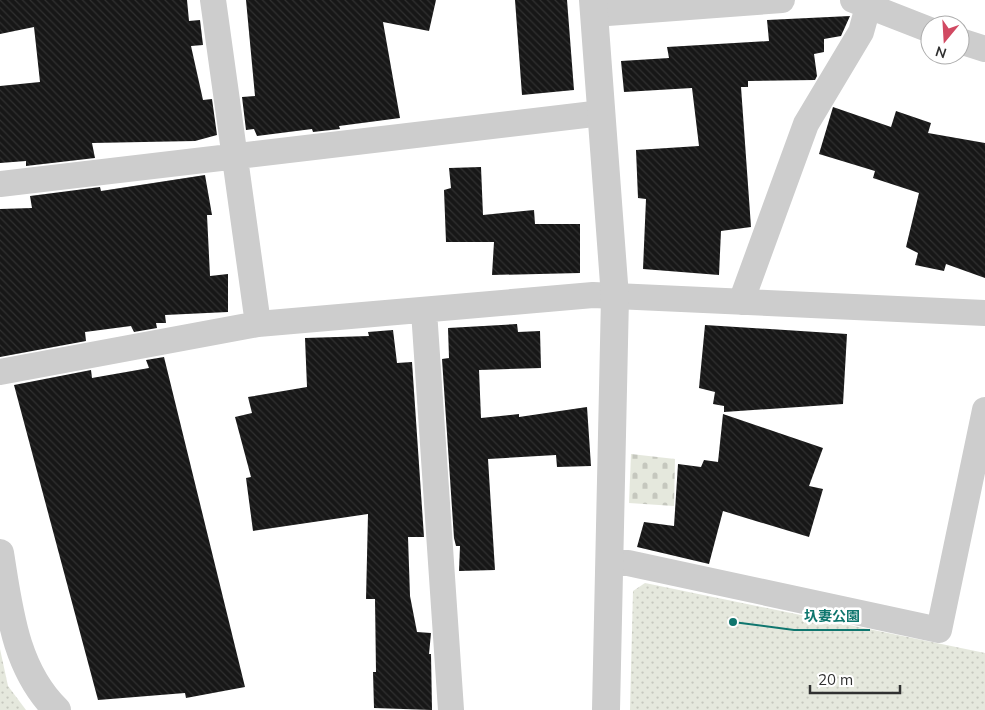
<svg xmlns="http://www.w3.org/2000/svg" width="985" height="710" font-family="Mulish,'Noto Sans JP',sans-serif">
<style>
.grass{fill:url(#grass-dots)}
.cemetery{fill:url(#cemetery-stones)}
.building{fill:url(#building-back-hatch)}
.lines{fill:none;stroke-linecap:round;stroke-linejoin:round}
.minor{stroke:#cdcdcd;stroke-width:26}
.tertiary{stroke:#cdcdcd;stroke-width:28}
.leader{fill:none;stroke:#0f766e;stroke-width:2}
.callout-dot{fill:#0f766e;stroke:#fff;stroke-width:2}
.callout-label{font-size:14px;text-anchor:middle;font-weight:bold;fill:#0f766e;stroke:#fff;stroke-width:5;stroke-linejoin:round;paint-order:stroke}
</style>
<defs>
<pattern id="grass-dots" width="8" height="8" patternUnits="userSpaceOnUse" patternTransform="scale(1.25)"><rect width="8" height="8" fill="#e5e8dd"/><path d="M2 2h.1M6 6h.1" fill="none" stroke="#c5c7be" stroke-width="1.8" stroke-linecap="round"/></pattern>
<pattern id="cemetery-stones" width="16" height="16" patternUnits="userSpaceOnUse" patternTransform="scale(1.25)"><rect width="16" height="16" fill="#e5e8dd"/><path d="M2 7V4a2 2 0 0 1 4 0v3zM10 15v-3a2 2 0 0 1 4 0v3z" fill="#c5c7be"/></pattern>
<pattern id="building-back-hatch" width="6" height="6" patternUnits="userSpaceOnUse" patternTransform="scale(1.25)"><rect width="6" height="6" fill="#171717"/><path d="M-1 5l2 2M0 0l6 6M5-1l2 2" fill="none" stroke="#303030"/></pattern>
</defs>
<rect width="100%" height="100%" fill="#fff"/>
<path class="grass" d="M 645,583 L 985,653 L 985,710 L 630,710 L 633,591 Z
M 0,649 L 8,686 L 26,710 L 0,710 Z"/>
<path class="cemetery" d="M 631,454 L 675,459 L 674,506 L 629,503 Z"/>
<path class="building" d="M 0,0 L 187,0 L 189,21 L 200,20 L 203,45 L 191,46 L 203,100 L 212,99 L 217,135 L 195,141 L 92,143 L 95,158 L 26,166 L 26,161 L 0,163 L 0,86 L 40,82 L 34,27 L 0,34 Z
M 246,0 L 436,0 L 429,31 L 383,22 L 400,118 L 339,126 L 340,129 L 313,132 L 312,129 L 257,136 L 254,129 L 246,130 L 242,97 L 255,96 Z
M 515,0 L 567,0 L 574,90 L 522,95 Z
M 850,16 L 841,36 L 824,39 L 824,52 L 814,54 L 817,76 L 815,80 L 748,81 L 748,87 L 741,87 L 751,227 L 721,231 L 719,275 L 643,269 L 646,199 L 638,198 L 636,150 L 699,146 L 692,88 L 624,92 L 621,61 L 669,58 L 667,47 L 769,41 L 767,20 Z
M 833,107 L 891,127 L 896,111 L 931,123 L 928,133 L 985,143 L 985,278 L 946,264 L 944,271 L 915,265 L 918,253 L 906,247 L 919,193 L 873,178 L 875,171 L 819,154 Z
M 481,167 L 483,215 L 534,210 L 535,224 L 580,224 L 580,273 L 492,275 L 494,242 L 446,242 L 444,190 L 451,188 L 449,168 Z
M 205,175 L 212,215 L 207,215 L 210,276 L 228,274 L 228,312 L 165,315 L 166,323 L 156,323 L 157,328 L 134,332 L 131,326 L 85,332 L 86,341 L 0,357 L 0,209 L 32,208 L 30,196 L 100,187 L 101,191 Z
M 517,324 L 518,332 L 540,331 L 541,368 L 479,370 L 481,418 L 519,414 L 519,417 L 587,407 L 591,466 L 557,467 L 556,455 L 488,459 L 495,570 L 459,571 L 460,546 L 456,546 L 454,538 L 442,359 L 449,358 L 448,328 Z
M 705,325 L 847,334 L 843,404 L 724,412 L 724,406 L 713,404 L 715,392 L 699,388 Z
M 393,330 L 397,363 L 412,362 L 424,537 L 408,537 L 410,596 L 417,632 L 431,633 L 429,654 L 431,654 L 432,710 L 374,708 L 373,672 L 376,672 L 375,599 L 366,599 L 368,514 L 253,531 L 246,478 L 251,477 L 235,417 L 252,413 L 248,397 L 307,387 L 305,338 L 369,336 L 368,332 Z
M 164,357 L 245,687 L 186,698 L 185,693 L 98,700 L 14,385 L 91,370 L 92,378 L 149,368 L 146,360 Z
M 723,414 L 823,448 L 809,486 L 823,489 L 809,537 L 723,511 L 709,564 L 637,547 L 644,522 L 674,526 L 678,464 L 701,467 L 704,460 L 718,462 Z"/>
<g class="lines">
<path class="minor" d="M 213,0 L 258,324
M 853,0 L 930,30
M 594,14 L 782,0
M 960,41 L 985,49
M 0,184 L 602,113
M 741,302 L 806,124 L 861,32 L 868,7 L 868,0
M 424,311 L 451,710
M 0,372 L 258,324 L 593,295 L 985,313
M 609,563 L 628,563 L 939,630 L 985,410"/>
<path class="tertiary" d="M 593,0 L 615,297 L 606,710
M 0,553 C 9,609 15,669 57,710"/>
</g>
<path class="leader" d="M733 622L794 630H870"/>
<circle class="callout-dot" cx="733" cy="622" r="5"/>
<g class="callout-label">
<text x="832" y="621">圦妻公園</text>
</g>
<g transform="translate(945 40) rotate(198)"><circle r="24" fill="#ffffff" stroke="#acacac"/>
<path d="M0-4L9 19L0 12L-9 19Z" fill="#d14962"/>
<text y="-8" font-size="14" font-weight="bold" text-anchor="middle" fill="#303030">N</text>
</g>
<path d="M810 685v8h90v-8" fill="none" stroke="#303030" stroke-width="2.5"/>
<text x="818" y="685" font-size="15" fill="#303030" stroke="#ffffff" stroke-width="4" paint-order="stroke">20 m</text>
</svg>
